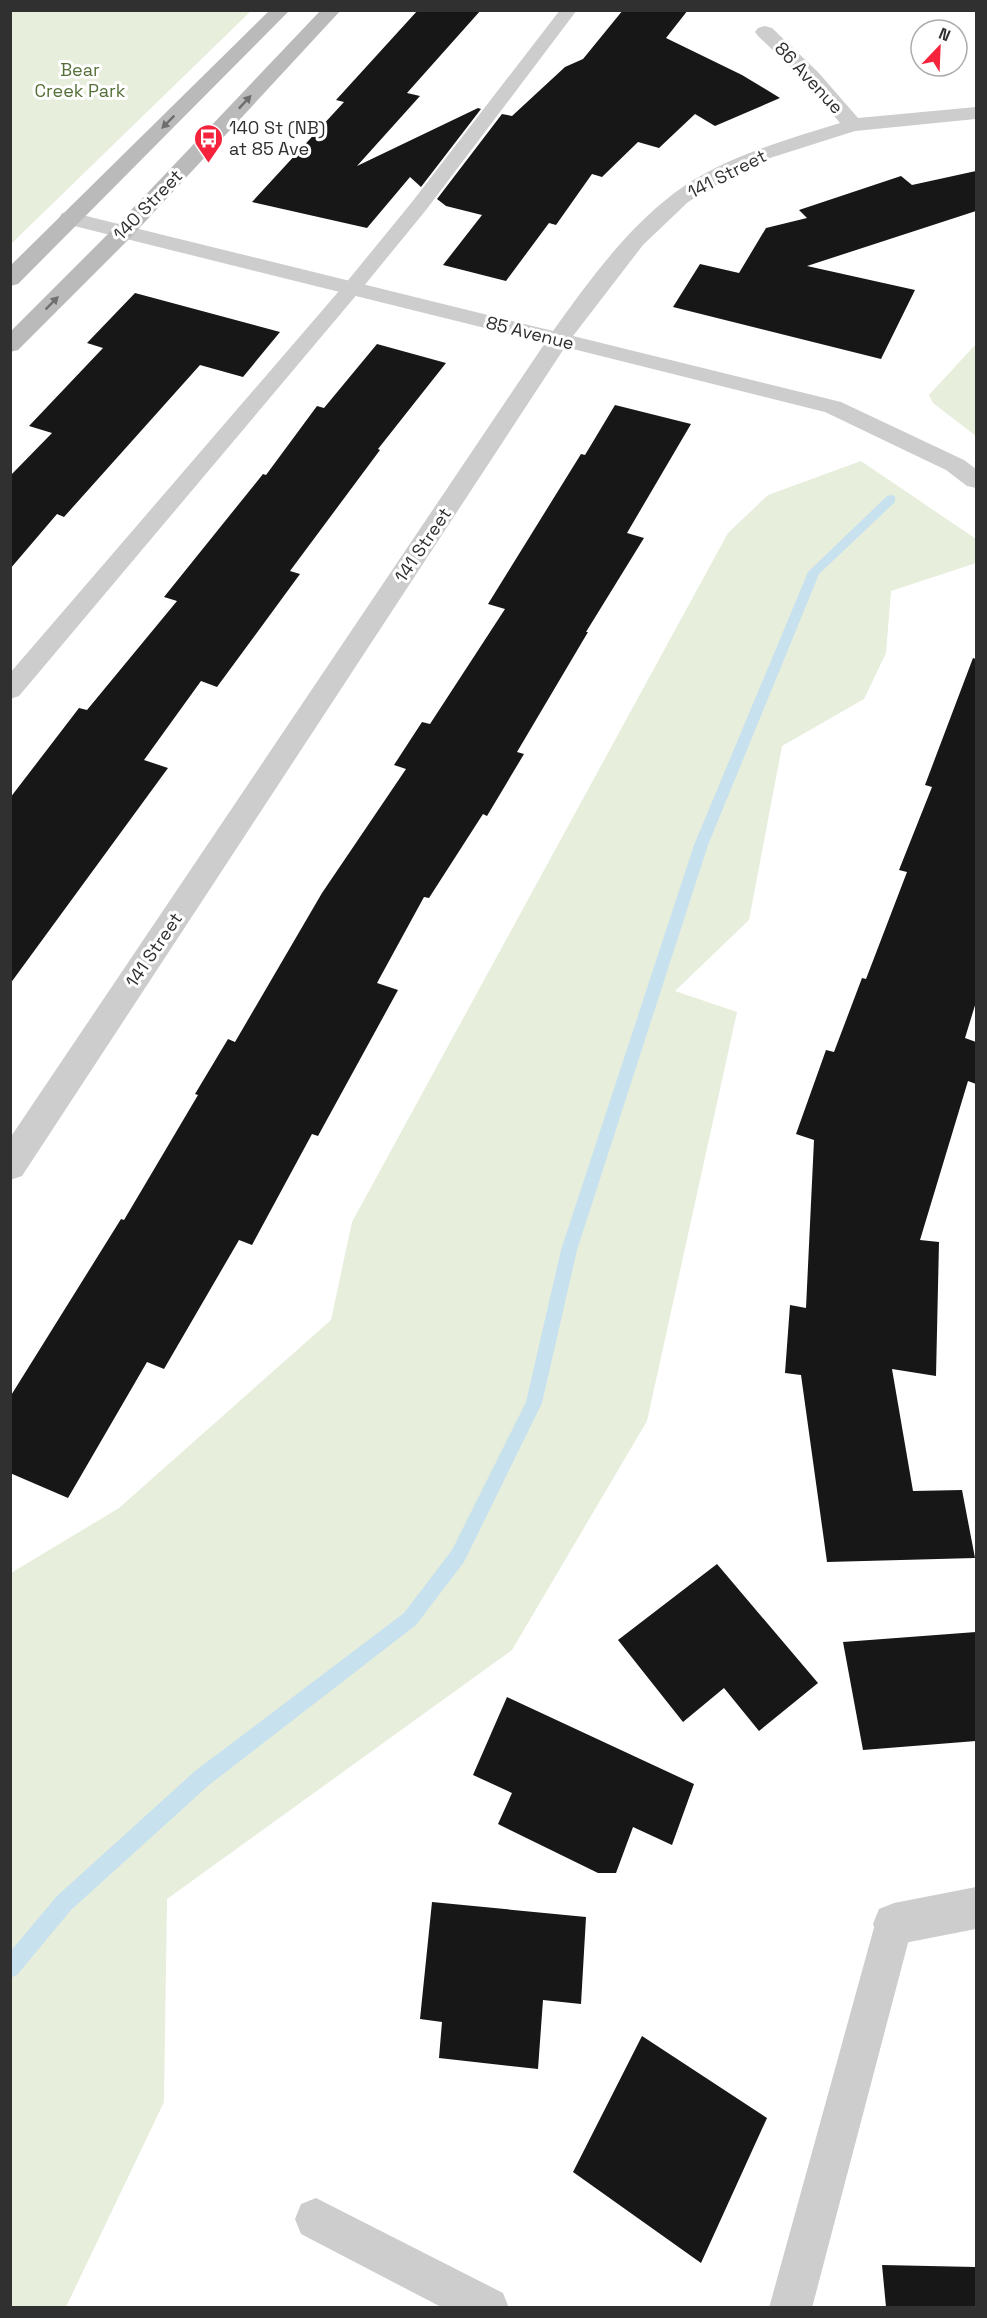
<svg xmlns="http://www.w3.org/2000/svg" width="987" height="2318" font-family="'Space Grotesk',sans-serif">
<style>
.green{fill:#e7eedc}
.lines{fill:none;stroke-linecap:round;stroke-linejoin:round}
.stream{fill:#c7e1ef;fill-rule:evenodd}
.building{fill:#171717}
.lane{fill:#cdcdcd;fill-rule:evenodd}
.street{fill:#cdcdcd;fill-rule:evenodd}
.secondary{fill:#bababa;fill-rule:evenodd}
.oneway{fill:#6e6e6e}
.labels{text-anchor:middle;stroke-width:6;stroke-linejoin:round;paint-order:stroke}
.far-park-label{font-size:18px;fill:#557038;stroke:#fff}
.far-street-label{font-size:18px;fill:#303030;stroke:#fff}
.far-poi-label{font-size:18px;fill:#303030;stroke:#fff;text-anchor:start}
</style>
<rect width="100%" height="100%" fill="#fff"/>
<path class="green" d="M 11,10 L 251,10 L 251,11 L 11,244 Z
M 976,344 L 976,436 L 933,403 L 929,395 Z
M 861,461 L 976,539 L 976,563 L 891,591 L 886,653 L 864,699 L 782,746 L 749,920 L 675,991 L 737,1012 L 647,1421 L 512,1650 L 167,1899 L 164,2102 L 66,2307 L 11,2307 L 11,1573 L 119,1508 L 331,1320 L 352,1222 L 728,533 L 768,495 Z"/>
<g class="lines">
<path class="stream" d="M 891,495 L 895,496 L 895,502 L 819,574 L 708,845 L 577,1250 L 542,1403 L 464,1562 L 416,1625 L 209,1785 L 71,1910 L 17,1975 L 10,1978 L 10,1952 L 57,1896 L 195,1771 L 404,1613 L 452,1550 L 526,1402 L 561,1250 L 694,845 L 808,572 L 887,496 Z"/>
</g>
<path class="building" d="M 418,10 L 481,10 L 407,93 L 420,96 L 357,166 L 478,108 L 481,109 L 421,187 L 410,177 L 367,228 L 252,202 L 344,102 L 336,100 Z
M 623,10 L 688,10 L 666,38 L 742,75 L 780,98 L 715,126 L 695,114 L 659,148 L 638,142 L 602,177 L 592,174 L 556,225 L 549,223 L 506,281 L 443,265 L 482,215 L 446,206 L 437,199 L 502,114 L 512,116 L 565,67 L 583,59 Z
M 976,171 L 976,211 L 807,266 L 915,290 L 881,359 L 673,307 L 700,264 L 739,273 L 766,228 L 807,218 L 799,210 L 901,176 L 912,185 Z
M 135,293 L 280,332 L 243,377 L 200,365 L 64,517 L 57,514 L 10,569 L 10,476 L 52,433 L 29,426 L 103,348 L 87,343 Z
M 377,344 L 446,363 L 378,449 L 380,450 L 290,571 L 300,574 L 217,687 L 201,681 L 144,760 L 168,768 L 10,984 L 10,798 L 79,708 L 87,710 L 177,601 L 164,597 L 263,474 L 266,475 L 317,406 L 324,408 Z
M 615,405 L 691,424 L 627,533 L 644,538 L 586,632 L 588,632 L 517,752 L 524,754 L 487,816 L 483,814 L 429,898 L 424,897 L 377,983 L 398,990 L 318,1136 L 312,1134 L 252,1245 L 239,1240 L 164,1369 L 147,1362 L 68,1498 L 10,1473 L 10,1397 L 121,1219 L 124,1220 L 198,1095 L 195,1094 L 228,1039 L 235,1042 L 322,893 L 406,769 L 394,765 L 422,722 L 430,724 L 505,609 L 488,604 L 581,454 L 585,455 Z
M 973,658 L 976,659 L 976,1002 L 965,1038 L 976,1042 L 976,1084 L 968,1081 L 920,1240 L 939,1242 L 936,1376 L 892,1369 L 913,1491 L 962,1490 L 975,1558 L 827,1562 L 801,1375 L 785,1373 L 790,1305 L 806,1308 L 814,1140 L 796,1134 L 826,1050 L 834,1052 L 862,978 L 866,979 L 907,872 L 899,870 L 932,787 L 925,785 Z
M 717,1564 L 818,1683 L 759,1731 L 724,1688 L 683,1722 L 618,1640 Z
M 976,1632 L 976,1741 L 863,1750 L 843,1642 Z
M 507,1697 L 694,1784 L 672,1845 L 633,1827 L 616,1873 L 598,1873 L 498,1824 L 512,1793 L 473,1775 Z
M 432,1902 L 586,1917 L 581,2004 L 543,2000 L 538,2069 L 439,2058 L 442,2022 L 420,2019 Z
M 642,2036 L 767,2118 L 701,2263 L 573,2172 Z
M 882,2265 L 976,2267 L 976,2307 L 886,2307 Z"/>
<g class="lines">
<path class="lane" d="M 560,10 L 577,10 L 426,210 L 359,292 L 19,696 L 10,699 L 10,673 L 345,284 L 412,202 Z
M 894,1905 L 908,1910 L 913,1924 L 812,2308 L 769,2308 L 875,1924 L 880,1910 Z
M 316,2198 L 503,2293 L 509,2308 L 443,2308 L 301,2234 L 295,2219 L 301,2204 Z"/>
<path class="street" d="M 765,26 L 772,28 L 818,72 L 858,118 L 976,107 L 976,119 L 855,131 L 770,158 L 733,175 L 688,202 L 643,245 L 573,336 L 841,402 L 964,460 L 976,469 L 976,488 L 967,486 L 946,470 L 825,412 L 565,347 L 22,1176 L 10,1180 L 10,1138 L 545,343 L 62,223 L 59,218 L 62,213 L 70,212 L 553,331 C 588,282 625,231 673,194 C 722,157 783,141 840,123 L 804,80 L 758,36 L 755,32 L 758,28 Z
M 976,1887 L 976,1929 L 894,1945 L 879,1939 L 873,1924 L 879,1909 L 894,1903 Z"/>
<path class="secondary" d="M 270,10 L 290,10 L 18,284 L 10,286 L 10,266 Z
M 321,10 L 341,10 L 131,237 L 18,350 L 10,352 L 10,332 L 115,227 Z"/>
</g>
<defs><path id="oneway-solid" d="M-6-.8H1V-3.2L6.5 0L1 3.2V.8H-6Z" transform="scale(1.5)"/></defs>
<g class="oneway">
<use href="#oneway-solid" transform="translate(245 102) rotate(-47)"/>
<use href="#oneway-solid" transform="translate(168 122) rotate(135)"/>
<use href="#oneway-solid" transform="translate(52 303) rotate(-45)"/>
</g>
<defs>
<symbol id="bus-pin" viewBox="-11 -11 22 30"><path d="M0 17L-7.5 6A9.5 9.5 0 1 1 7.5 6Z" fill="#f5233c" stroke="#fff"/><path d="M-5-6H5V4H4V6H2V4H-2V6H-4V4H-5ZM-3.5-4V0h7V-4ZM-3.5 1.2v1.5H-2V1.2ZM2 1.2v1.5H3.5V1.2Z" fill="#fff"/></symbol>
</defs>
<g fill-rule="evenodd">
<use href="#bus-pin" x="192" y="122" width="33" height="45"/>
</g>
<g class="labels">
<g class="far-park-label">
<text x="80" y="76">Bear<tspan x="80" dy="21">Creek Park</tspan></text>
</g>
<g class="far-street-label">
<text transform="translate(809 78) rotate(47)" y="6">86 Avenue</text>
<text transform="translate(727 174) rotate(-27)" y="6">141 Street</text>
<text transform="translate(148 205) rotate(-46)" y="6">140 Street</text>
<text transform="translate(530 333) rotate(14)" y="6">85 Avenue</text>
<text transform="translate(423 545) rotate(-56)" y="6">141 Street</text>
<text transform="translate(154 950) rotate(-56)" y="6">141 Street</text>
</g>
<g class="far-poi-label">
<text x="229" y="134">140 St (NB)<tspan x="229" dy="21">at 85 Ave</tspan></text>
</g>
</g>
<rect width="987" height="2318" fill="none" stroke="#303030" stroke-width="24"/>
<g transform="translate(939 48) rotate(23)"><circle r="28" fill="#ffffff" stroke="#acacac" stroke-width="1.5"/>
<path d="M0-4.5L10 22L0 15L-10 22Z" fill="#f5233c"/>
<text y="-9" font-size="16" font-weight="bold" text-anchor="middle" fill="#303030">N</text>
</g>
</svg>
